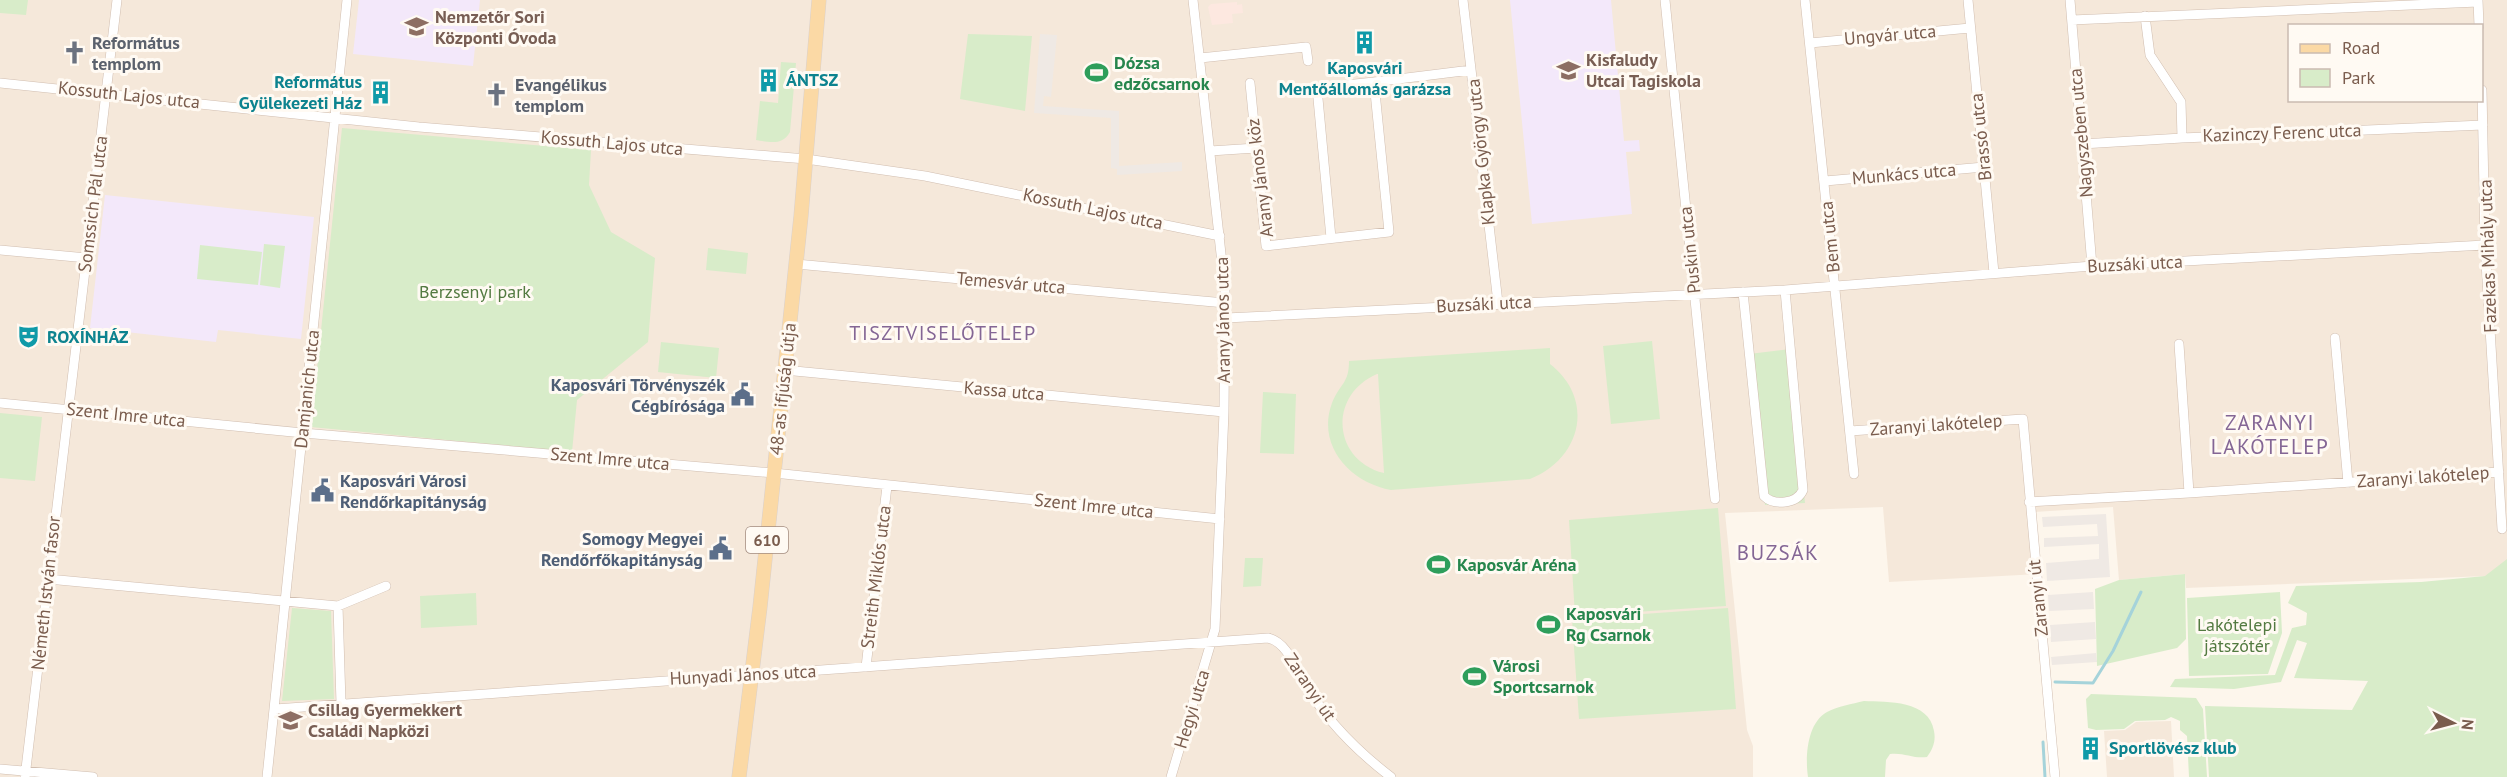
<svg xmlns="http://www.w3.org/2000/svg" width="2507" height="777" font-family="'PT Sans',sans-serif">
<style>
.residential{fill:#f5e8da;fill-rule:evenodd}
.commercial{fill:#fde8e0}
.industrial{fill:#efe9e4}
.education{fill:#f3e8fa}
.green{fill:#d8ecc9;fill-rule:evenodd}
.lines{fill:none;stroke-linecap:round;stroke-linejoin:round}
.stream{stroke:#a5d3da;stroke-width:3}
.street-casing{stroke:#d1beb0;stroke-width:10}
.primary-casing{stroke:#dad1cd;stroke-width:15}
.street{stroke:#fff;stroke-width:9}
.primary{stroke:#fbd9a5;stroke-width:14}
.labels{text-anchor:middle;stroke-width:6;stroke-linejoin:round;paint-order:stroke}
.shield{fill:#fffaf3;stroke:#a28b7f;stroke-width:1.5}
.shield-label{font-size:16px;font-weight:bold;fill:#7a5c4d}
.education-label{font-size:18px;font-weight:bold;fill:#785e54;stroke:#fffaf3;text-anchor:start}
.street-label{font-size:18px;fill:#7a5c4d;stroke:#fffaf3}
.worship-label{font-size:18px;font-weight:bold;fill:#5b616d;stroke:#fffaf3;text-anchor:start}
.leisure-label{font-size:18px;font-weight:bold;fill:#27864d;stroke:#fffaf3;text-anchor:start}
.culture-label{font-size:18px;font-weight:bold;fill:#0d838f;stroke:#fffaf3;text-anchor:start}
.park-label{font-size:18px;fill:#537a41;stroke:#fffaf3}
.service-label{font-size:18px;font-weight:bold;fill:#4e5e75;stroke:#fffaf3;text-anchor:end}
.neighbourhood-label{font-size:20px;letter-spacing:1.5px;fill:#846695;stroke:#fffaf3}
.quarter-label{font-size:21px;letter-spacing:1.5px;fill:#846695;stroke:#fffaf3}
</style>
<rect width="100%" height="100%" fill="#fdf6ec"/>
<path class="residential" d="M 0,0 L 2507,0 L 2507,561 L 2486,576 L 2186,588 L 2185,574 L 2119,580 L 2113,507 L 2034,512 L 2038,574 L 1889,582 L 1883,507 L 1725,513 L 1747,730 L 1753,746 L 1753,777 L 0,777 ZM 2290,26 L 2482,26 L 2482,100 L 2290,100 Z
M 2171,721 L 2174,777 L 2107,777 L 2104,731 L 2125,730 L 2136,722 Z"/>
<path class="commercial" d="M 1237,2 L 1237,5 L 1242,4 L 1243,13 L 1232,14 L 1233,23 L 1212,25 L 1208,7 L 1211,4 Z"/>
<path class="industrial" d="M 1040,34 L 1057,35 L 1051,97 L 1044,96 L 1043,106 L 1119,111 L 1119,166 L 1182,162 L 1182,171 L 1117,175 L 1117,169 L 1111,168 L 1111,118 L 1034,113 Z
M 2106,514 L 2110,577 L 2047,581 L 2046,563 L 2099,559 L 2099,544 L 2044,547 L 2044,538 L 2098,536 L 2097,524 L 2043,527 L 2042,517 Z
M 2093,592 L 2094,609 L 2049,611 L 2048,595 Z
M 2095,622 L 2096,639 L 2051,642 L 2050,625 Z
M 2096,653 L 2097,662 L 2052,665 L 2051,657 Z"/>
<path class="education" d="M 359,0 L 480,0 L 473,66 L 353,54 Z
M 1510,0 L 1611,0 L 1624,141 L 1639,140 L 1640,151 L 1626,152 L 1632,214 L 1532,224 Z
M 105,195 L 314,217 L 301,339 L 218,330 L 216,342 L 90,328 Z"/>
<path class="green" d="M 0,0 L 28,0 L 26,15 L 0,13 Z
M 968,34 L 1032,36 L 1025,111 L 960,99 Z
M 781,62 L 796,63 L 790,132 C 782,146 770,142 756,140 L 760,101 L 778,103 Z
M 342,128 L 591,150 L 589,185 L 611,232 L 655,258 L 648,342 L 577,400 L 572,452 L 311,427 Z
M 264,244 L 285,246 L 280,288 L 260,285 Z
M 200,245 L 262,252 L 258,285 L 197,279 Z
M 708,248 L 748,253 L 746,274 L 706,270 Z
M 1652,341 L 1660,419 L 1611,424 L 1603,346 Z
M 661,342 L 719,348 L 716,378 L 658,372 Z
M 1550,348 L 1550,364 C 1596,400 1581,459 1530,479 L 1391,490 C 1351,483 1316,446 1332,403 C 1340,383 1349,384 1349,361 ZM 1377,374 L 1378,374 L 1384,473 C 1332,460 1328,395 1377,374 Z
M 1790,349 L 1805,503 L 1765,505 L 1749,354 Z
M 1263,392 L 1296,394 L 1294,454 L 1260,453 Z
M 0,413 L 42,417 L 35,481 L 0,478 Z
M 1718,508 L 1726,606 L 1575,616 L 1569,520 Z
M 1245,558 L 1263,558 L 1261,586 L 1243,587 Z
M 2507,559 L 2507,777 L 2209,777 L 2205,706 L 2352,710 L 2368,681 L 2294,678 L 2307,643 L 2297,640 L 2281,682 L 2234,689 L 2170,687 L 2175,679 L 2275,675 L 2292,628 L 2306,625 L 2307,613 L 2288,603 L 2296,586 L 2421,582 L 2485,576 Z
M 2185,574 L 2186,639 L 2177,648 L 2097,666 L 2095,589 L 2119,580 Z
M 2280,592 L 2282,633 L 2268,674 L 2189,676 L 2187,598 Z
M 476,593 L 477,625 L 421,628 L 420,596 Z
M 292,608 L 331,611 L 334,699 L 282,701 Z
M 1728,608 L 1736,709 L 1579,719 L 1572,619 Z
M 2091,694 L 2196,698 L 2203,709 L 2207,777 L 2189,777 L 2187,736 L 2180,730 L 2180,721 L 2171,717 L 2165,720 L 2135,721 L 2124,729 L 2096,730 L 2088,728 L 2086,699 Z
M 1864,701 C 1888,702 1929,700 1934,731 C 1936,741 1933,749 1927,757 C 1914,759 1903,752 1890,754 L 1886,760 L 1885,777 L 1808,777 C 1805,757 1807,723 1827,712 C 1838,706 1852,704 1864,701 Z"/>
<g class="lines">
<path class="stream" d="M 2055,682 L 2093,683 L 2113,651 L 2141,592
M 2043,742 L 2045,777"/>
<defs>
<path id="street" d="M 1463,0 L 1498,303
M 1665,0 L 1715,499
M 1805,0 L 1854,474
M 1968,0 L 1994,273
M 2070,0 L 2092,266
M 2478,0 L 2479,26
M 2145,16 L 2150,55 L 2181,102 L 2182,138
M 2072,20 L 2478,2
M 1810,43 L 1970,28
M 1200,58 L 1306,47 L 1308,61
M 0,83 L 419,127 L 806,159 L 925,176 L 1220,236
M 1250,83 L 1266,246 L 1389,232 L 1374,82 L 1471,70
M 2482,90 L 2485,245 L 2502,529
M 2082,144 L 2182,138 L 2483,125
M 1210,151 L 1256,148
M 1825,181 L 1984,167
M 1331,238 L 1317,88 L 1374,82
M 0,250 L 87,258
M 796,264 L 1225,303
M 1743,292 L 1764,496 C 1774,506 1797,504 1803,490 L 1785,290
M 1226,318 L 1785,290 L 2092,266 L 2485,245
M 2335,338 L 2348,483
M 2179,344 L 2189,493
M 784,370 L 1224,412
M 0,403 L 303,433 L 774,473 L 1220,519
M 1850,431 L 2023,419 L 2055,777
M 2029,502 L 2189,493 L 2499,472
M 48,579 L 338,606 L 386,586
M 338,606 L 341,703
M 866,667 L 887,486
M 275,709 L 1268,638 C 1286,642 1295,666 1303,680 C 1324,718 1357,751 1391,777
M 0,769 L 93,777
M 25,777 L 117,0
M 267,777 L 347,0
M 1171,777 L 1215,629 L 1224,412 L 1225,290 L 1193,0"/>
<path id="primary" d="M 739,777 L 760,607 L 801,216 L 819,0"/>
</defs>
<use href="#street" class="street-casing"/>
<use href="#primary" class="primary-casing"/>
<use href="#street" class="street"/>
<use href="#primary" class="primary"/>
</g>
<defs>
<symbol id="school-bare" viewBox="-9 -9 18 18"><path d="M0-5L7-2L0 1L-7-2ZM-4 1L0 2.5L4 1V4Q0 6-4 4Z" fill="#8d6e63" stroke="#fffaf3" stroke-width="2.5" paint-order="stroke"/></symbol>
<symbol id="building-bare" viewBox="-9 -9 18 18"><path d="M-4-6H4V6H1V3H-1V6H-4ZM-2.5-4.3h1.7v1.8h-1.7ZM.8-4.3h1.7v1.8H.8ZM-2.5-1h1.7V.8h-1.7ZM.8-1h1.7V.8H.8Z" fill="#0f9aa8" stroke="#fffaf3" stroke-width="2.5" paint-order="stroke"/></symbol>
<symbol id="church-bare" viewBox="-9 -9 18 18"><path d="M-1.2-6h2.4v3.5h3.3v2.4h-3.3V6h-2.4V-.1h-3.3v-2.4h3.3Z" fill="#6b7280" stroke="#fffaf3" stroke-width="2.5" paint-order="stroke"/></symbol>
<symbol id="stadium-bare" viewBox="-9 -9 18 18"><path d="M0-5a6.5 5 0 1 0 0 10a6.5 5 0 1 0 0-10ZM-3.5-1.8h7v3.6h-7Z" fill="#2e9e5b" stroke="#fffaf3" stroke-width="2.5" paint-order="stroke"/></symbol>
<symbol id="theatre-bare" viewBox="-9 -9 18 18"><path d="M-5-5.5Q0-4 5-5.5V0Q5 5 0 6Q-5 5-5 0ZM-3.3-2.5H-1v1.5H-3.3ZM1-2.5H3.3v1.5H1ZM-2.8 1Q0 5.5 2.8 1Z" fill="#0f9aa8" stroke="#fffaf3" stroke-width="2.5" paint-order="stroke"/></symbol>
<symbol id="civic-bare" viewBox="-9 -9 18 18"><path d="M-.6-6.5H3V-4.5H.6V-3L4-1V1h2V6H-6V1h2V-1L-.6-3ZM-1.2 2.5V6h2.4V2.5Z" fill="#5c6f8a" stroke="#fffaf3" stroke-width="2.5" paint-order="stroke"/></symbol>
</defs>
<g fill-rule="evenodd">
<use href="#school-bare" x="400" y="10" width="33" height="33"/>
<use href="#building-bare" x="1348" y="26" width="33" height="33"/>
<use href="#church-bare" x="58" y="36" width="33" height="33"/>
<use href="#school-bare" x="1552" y="54" width="33" height="33"/>
<use href="#stadium-bare" x="1080" y="56" width="33" height="33"/>
<use href="#building-bare" x="752" y="64" width="33" height="33"/>
<use href="#building-bare" x="364" y="76" width="33" height="33"/>
<use href="#church-bare" x="480" y="78" width="33" height="33"/>
<use href="#theatre-bare" x="12" y="320" width="33" height="33"/>
<use href="#civic-bare" x="726" y="378" width="33" height="33"/>
<use href="#civic-bare" x="306" y="474" width="33" height="33"/>
<use href="#civic-bare" x="704" y="532" width="33" height="33"/>
<use href="#stadium-bare" x="1422" y="548" width="33" height="33"/>
<use href="#stadium-bare" x="1532" y="608" width="33" height="33"/>
<use href="#stadium-bare" x="1458" y="660" width="33" height="33"/>
<use href="#school-bare" x="274" y="704" width="33" height="33"/>
<use href="#building-bare" x="2074" y="732" width="33" height="33"/>
</g>
<g class="labels">
<rect class="shield" x="746" y="527" width="42" height="26" rx="4.5"/>
<g class="shield-label">
<text x="767" y="546">610</text>
</g>
<g class="education-label">
<text x="435" y="23">Nemzetőr Sori<tspan x="435" dy="21">Központi Óvoda</tspan></text>
<text x="1586" y="66">Kisfaludy<tspan x="1586" dy="21">Utcai Tagiskola</tspan></text>
<text x="308" y="716">Csillag Gyermekkert<tspan x="308" dy="21">Családi Napközi</tspan></text>
</g>
<g class="street-label">
<text transform="translate(1890 35) rotate(-5)" y="6">Ungvár utca</text>
<text transform="translate(129 95) rotate(6)" y="6">Kossuth Lajos utca</text>
<text transform="translate(2081 133) rotate(-95)" y="6">Nagyszeben utca</text>
<text transform="translate(2282 133) rotate(-2)" y="6">Kazinczy Ferenc utca</text>
<text transform="translate(1981 137) rotate(-96)" y="6">Brassó utca</text>
<text transform="translate(612 143) rotate(5)" y="6">Kossuth Lajos utca</text>
<text transform="translate(1481 152) rotate(-96)" y="6">Klapka György utca</text>
<text transform="translate(1904 174) rotate(-5)" y="6">Munkács utca</text>
<text transform="translate(1260 178) rotate(-97)" y="6">Arany János köz</text>
<text transform="translate(93 204) rotate(-83)" y="6">Somssich Pál utca</text>
<text transform="translate(1093 209) rotate(12)" y="6">Kossuth Lajos utca</text>
<text transform="translate(1830 237) rotate(-96)" y="6">Bem utca</text>
<text transform="translate(1690 250) rotate(-96)" y="6">Puskin utca</text>
<text transform="translate(2488 256) rotate(-92)" y="6">Fazekas Mihály utca</text>
<text transform="translate(2135 264) rotate(-3)" y="6">Buzsáki utca</text>
<text transform="translate(1011 283) rotate(5)" y="6">Temesvár utca</text>
<text transform="translate(1484 304) rotate(-3)" y="6">Buzsáki utca</text>
<text transform="translate(1223 320) rotate(-91)" y="6">Arany János utca</text>
<text transform="translate(307 389) rotate(-84)" y="6">Damjanich utca</text>
<text transform="translate(783 389) rotate(-84)" y="6">48-as ifjúság útja</text>
<text transform="translate(1004 391) rotate(5)" y="6">Kassa utca</text>
<text transform="translate(126 415) rotate(6)" y="6">Szent Imre utca</text>
<text transform="translate(1936 425) rotate(-4)" y="6">Zaranyi lakótelep</text>
<text transform="translate(610 459) rotate(5)" y="6">Szent Imre utca</text>
<text transform="translate(2423 477) rotate(-4)" y="6">Zaranyi lakótelep</text>
<text transform="translate(1094 506) rotate(6)" y="6">Szent Imre utca</text>
<text transform="translate(876 577) rotate(-83)" y="6">Streith Miklós utca</text>
<text transform="translate(46 593) rotate(-84)" y="6">Németh István fasor</text>
<text transform="translate(2038 598) rotate(-96)" y="6">Zaranyi út</text>
<text transform="translate(743 675) rotate(-3)" y="6">Hunyadi János utca</text>
<text transform="translate(1310 687) rotate(56)" y="6">Zaranyi út</text>
<text transform="translate(1192 709) rotate(-73)" y="6">Hegyi utca</text>
</g>
<g class="worship-label">
<text x="92" y="49">Református<tspan x="92" dy="21">templom</tspan></text>
<text x="515" y="91">Evangélikus<tspan x="515" dy="21">templom</tspan></text>
</g>
<g class="leisure-label">
<text x="1114" y="69">Dózsa<tspan x="1114" dy="21">edzőcsarnok</tspan></text>
<text x="1457" y="571">Kaposvár Aréna</text>
<text x="1566" y="620">Kaposvári<tspan x="1566" dy="21">Rg Csarnok</tspan></text>
<text x="1493" y="672">Városi<tspan x="1493" dy="21">Sportcsarnok</tspan></text>
</g>
<g class="culture-label">
<text x="1365" y="74" text-anchor="middle">Kaposvári<tspan x="1365" dy="21">Mentőállomás garázsa</tspan></text>
<text x="786" y="86">ÁNTSZ</text>
<text x="362" y="88" text-anchor="end">Református<tspan x="362" dy="21">Gyülekezeti Ház</tspan></text>
<text x="47" y="343">ROXÍNHÁZ</text>
<text x="2109" y="754">Sportlövész klub</text>
</g>
<g class="park-label">
<text x="475" y="298">Berzsenyi park</text>
<text x="2237" y="631">Lakótelepi<tspan x="2237" dy="21">játszótér</tspan></text>
</g>
<g class="service-label">
<text x="725" y="391">Kaposvári Törvényszék<tspan x="725" dy="21">Cégbírósága</tspan></text>
<text x="340" y="487" text-anchor="start">Kaposvári Városi<tspan x="340" dy="21">Rendőrkapitányság</tspan></text>
<text x="703" y="545">Somogy Megyei<tspan x="703" dy="21">Rendőrfőkapitányság</tspan></text>
</g>
<g class="neighbourhood-label">
<text x="943" y="340">TISZTVISELŐTELEP</text>
</g>
<g class="quarter-label">
<text x="2270" y="430">ZARANYI<tspan x="2270" dy="24">LAKÓTELEP</tspan></text>
<text x="1778" y="560">BUZSÁK</text>
</g>
</g>
<rect x="2288" y="24" width="195" height="78" fill="#fffaf3" stroke="#cabbb1" stroke-width="1.5"/>
<rect x="2300" y="44" width="30" height="9" fill="#fbd9a5" stroke="#cabbb1" stroke-width="1.5"/>
<text x="2342" y="54" font-size="18" fill="#7a5c4d">Road</text>
<rect x="2300" y="69" width="30" height="18" fill="#d8ecc9" stroke="#cabbb1" stroke-width="1.5"/>
<text x="2342" y="84" font-size="18" fill="#7a5c4d">Park</text>
<g transform="translate(2453 723) rotate(96)" stroke="#fffaf3" stroke-width="4.5" paint-order="stroke">
<path d="M0-4.5L10 22L0 15L-10 22Z" fill="#7a5c4d"/>
<text y="-9" font-size="16" font-weight="bold" text-anchor="middle" fill="#7a5c4d">N</text>
</g>
</svg>
